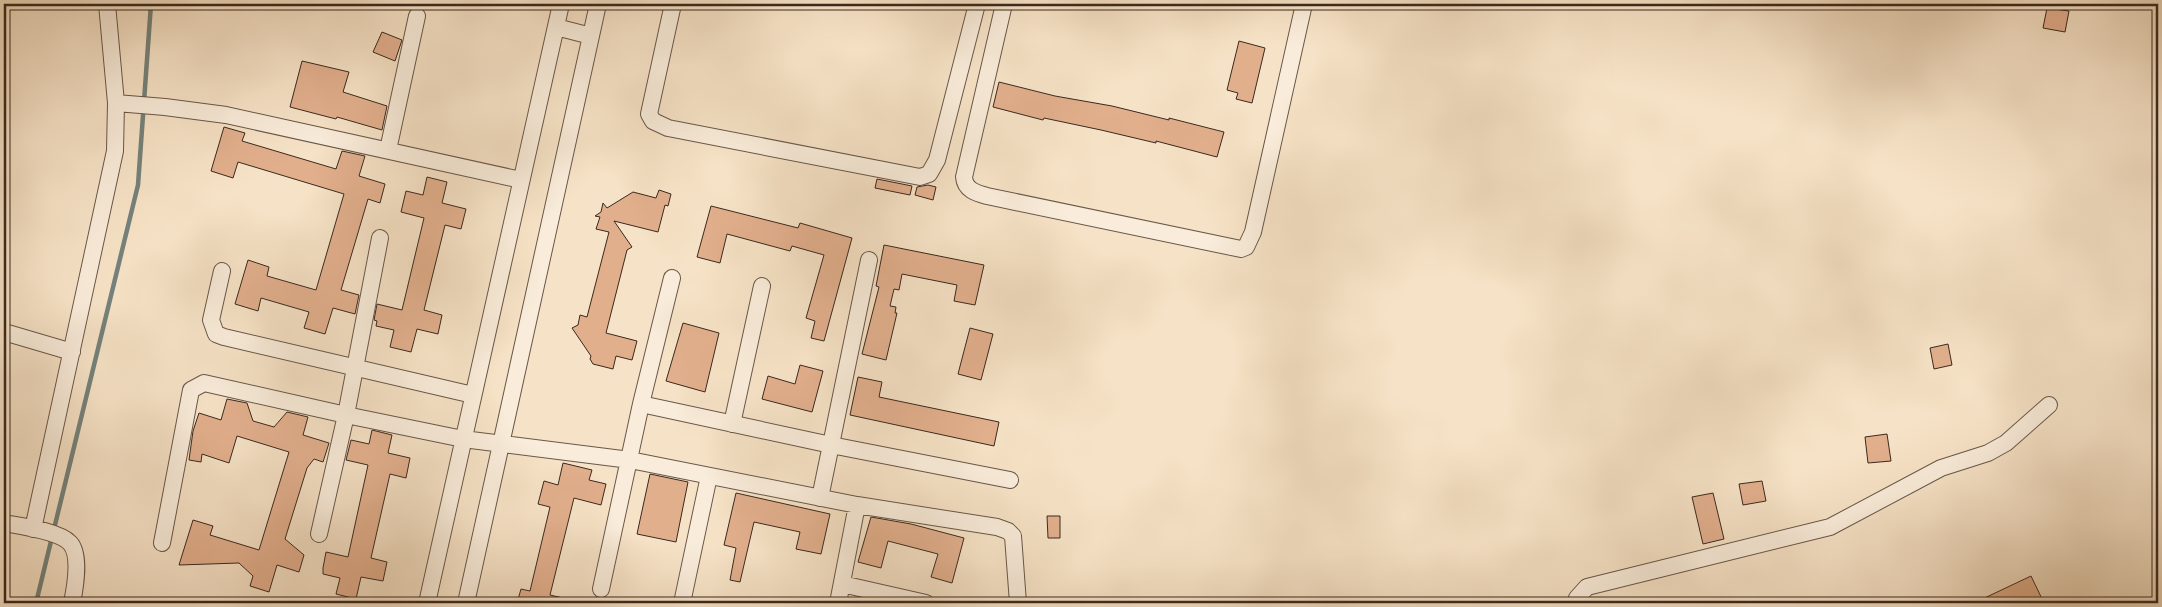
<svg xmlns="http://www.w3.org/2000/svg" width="2162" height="607" font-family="'Libre Bodoni',serif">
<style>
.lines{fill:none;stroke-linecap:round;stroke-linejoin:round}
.stream{stroke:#75827b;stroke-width:4.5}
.building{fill:#e2af8d;stroke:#3a291f}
.minor-casing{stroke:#695749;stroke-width:18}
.minor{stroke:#f9ecda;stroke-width:16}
</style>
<rect width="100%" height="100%" fill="#f6e2c6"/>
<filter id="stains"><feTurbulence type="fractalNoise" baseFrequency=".004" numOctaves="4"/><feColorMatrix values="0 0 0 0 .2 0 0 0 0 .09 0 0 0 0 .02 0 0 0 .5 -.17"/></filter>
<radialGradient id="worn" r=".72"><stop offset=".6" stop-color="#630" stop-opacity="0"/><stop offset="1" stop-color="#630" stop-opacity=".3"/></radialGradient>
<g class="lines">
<path class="stream" d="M 54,529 L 138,185 L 151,4
M 36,603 L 52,537"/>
</g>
<path class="building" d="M 2047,8 L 2069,11 L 2065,32 L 2043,28 Z
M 382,32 L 402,40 L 395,61 L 373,52 Z
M 1239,41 L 1265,48 L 1252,103 L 1236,99 L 1238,93 L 1227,90 Z
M 302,61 L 349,72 L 343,92 L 387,106 L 382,130 L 337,117 L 336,119 L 290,107 Z
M 999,82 L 1055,96 L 1112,106 L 1169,120 L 1169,118 L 1224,132 L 1217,157 L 1156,141 L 1156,143 L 1101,130 L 1044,118 L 1043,120 L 993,107 Z
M 224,127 L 245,133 L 242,141 L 336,169 L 342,151 L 365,156 L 359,176 L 385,184 L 380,203 L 368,199 L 341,290 L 359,295 L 355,314 L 333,308 L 325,334 L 304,328 L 309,312 L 261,298 L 258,311 L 235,304 L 248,260 L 269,267 L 267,276 L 316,290 L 344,194 L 238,162 L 233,178 L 211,171 Z
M 427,177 L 447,182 L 442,203 L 466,209 L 461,229 L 445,225 L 424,310 L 442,315 L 438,334 L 417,329 L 411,352 L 390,347 L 394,330 L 376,326 L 377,321 L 374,320 L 377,304 L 402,310 L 424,218 L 401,212 L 406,191 L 423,195 Z
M 877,179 L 912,186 L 910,195 L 875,188 Z
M 928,185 L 936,187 L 933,200 L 915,195 L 917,187 Z
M 659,190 L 671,194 L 668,206 L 665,205 L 658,232 L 614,221 L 632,247 L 627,250 L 606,333 L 637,341 L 632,360 L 616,356 L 613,369 L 593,364 L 590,359 L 591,356 L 572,328 L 578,325 L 580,315 L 587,317 L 609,232 L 596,229 L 600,217 L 595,216 L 601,212 L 603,203 L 607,208 L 633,192 L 656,198 Z
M 711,206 L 798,228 L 800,223 L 852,238 L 824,341 L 811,338 L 815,321 L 806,318 L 824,255 L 792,246 L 790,251 L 727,234 L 720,263 L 697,257 Z
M 884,245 L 984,265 L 975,305 L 954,301 L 957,285 L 902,274 L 899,290 L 894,289 L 890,306 L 896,307 L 895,313 L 897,313 L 886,360 L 862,354 L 879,287 L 876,286 Z
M 683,323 L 719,333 L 705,392 L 666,381 Z
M 970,328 L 993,334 L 981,380 L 958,374 Z
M 1948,344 L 1952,365 L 1934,369 L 1930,348 Z
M 800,365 L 823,371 L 812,412 L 762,399 L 768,376 L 795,384 Z
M 858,377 L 882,382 L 879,397 L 999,422 L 994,446 L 850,415 Z
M 227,399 L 247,403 L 253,421 L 274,427 L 287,412 L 308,417 L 303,435 L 329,443 L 323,462 L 314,459 L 307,468 L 285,539 L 304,555 L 299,572 L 277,565 L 269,592 L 250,586 L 253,576 L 239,563 L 179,565 L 193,520 L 213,526 L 210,535 L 259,550 L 289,452 L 237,436 L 229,463 L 202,454 L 201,462 L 189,460 L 193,431 L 199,413 L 221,420 Z
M 372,430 L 392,435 L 388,453 L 410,458 L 406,478 L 390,474 L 371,558 L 387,562 L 383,581 L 361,577 L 356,599 L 336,594 L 340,578 L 323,574 L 323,568 L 326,552 L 348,557 L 368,465 L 346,460 L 351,440 L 369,444 Z
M 1887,434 L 1891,461 L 1868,463 L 1865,437 Z
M 563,463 L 592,470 L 589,480 L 606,484 L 601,505 L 574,498 L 550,595 L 563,598 L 562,603 L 517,603 L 521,589 L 530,591 L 550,507 L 538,504 L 544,481 L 558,485 Z
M 650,474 L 688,482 L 676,542 L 637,534 Z
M 1762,481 L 1766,501 L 1743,505 L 1739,484 Z
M 736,493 L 830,514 L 821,554 L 796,549 L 800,532 L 754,522 L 740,582 L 730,580 L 736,548 L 724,545 Z
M 1713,493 L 1724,539 L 1703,544 L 1692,497 Z
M 1047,516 L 1060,516 L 1060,538 L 1048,538 Z
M 871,517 L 911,524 L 964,538 L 952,583 L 931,577 L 938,554 L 888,541 L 881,568 L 858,562 Z
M 2031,576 L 2044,603 L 1974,603 Z"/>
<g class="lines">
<defs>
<path id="minor" d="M 673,4 L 649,114 L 653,121 L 668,128 L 920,177 L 929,174 L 937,160 L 977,4
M 1004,4 L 964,177 C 965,190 976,193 987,196 L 1241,249 L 1246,247 L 1253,232 L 1304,4
M 556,27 L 591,36
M 116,103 L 165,107 L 226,115 L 521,180
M 388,150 L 417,16
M 380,238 L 346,415 L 463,439 L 630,460 L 857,505 L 997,527 L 1008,531 L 1013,536 L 1018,603
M 222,271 L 211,320 L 216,334 L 224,337 L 473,395
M 4,332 L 72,352
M 641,404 L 831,445 L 1010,480
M 732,424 L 762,286
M 820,498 L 869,260
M 4,523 C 20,526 59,531 70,543 C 81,555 75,588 72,603
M 33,529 L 115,151 L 116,103 L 107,4
M 162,543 L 191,390 L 204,383 L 346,415 L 319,534
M 842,584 L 926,603
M 601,589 L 641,404 L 672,278
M 427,603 L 561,4
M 466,603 L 598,4
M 682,603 L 709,476
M 838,603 L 857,505
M 1578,603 L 1577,598 L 1587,587 L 1830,527 L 1941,468 L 1988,453 L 2006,443 L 2049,405"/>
</defs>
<use href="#minor" class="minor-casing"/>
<use href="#minor" class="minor"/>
</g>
<rect width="2162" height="607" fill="none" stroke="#f6e2c6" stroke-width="20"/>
<rect x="5" y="5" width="2152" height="597" fill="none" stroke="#3a291f" stroke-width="2.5"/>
<rect x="10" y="10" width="2142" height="587" fill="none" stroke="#3a291f"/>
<rect width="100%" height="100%" filter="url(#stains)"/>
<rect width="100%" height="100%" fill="url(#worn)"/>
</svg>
